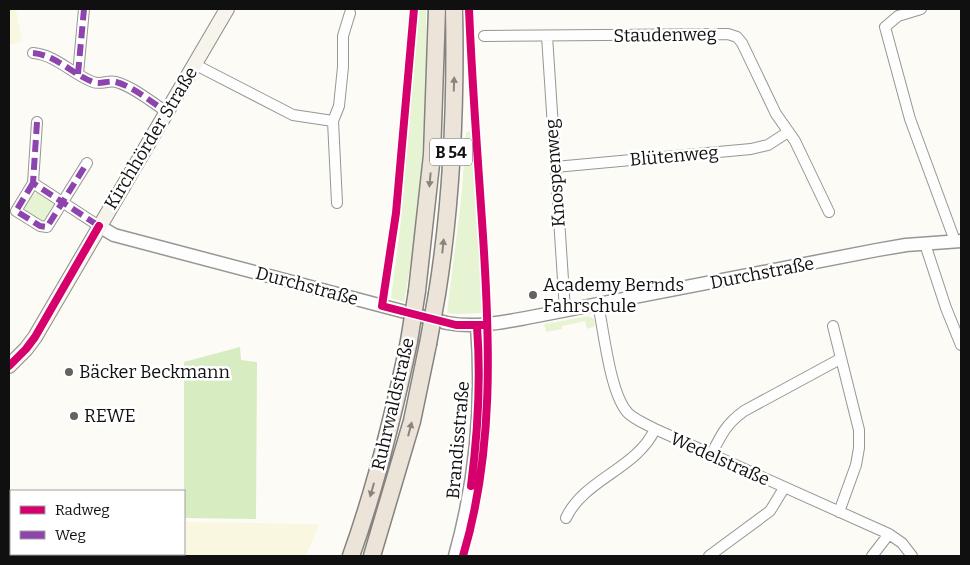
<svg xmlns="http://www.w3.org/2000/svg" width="970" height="565" font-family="Bitter,serif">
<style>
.farmland{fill:#faf7e1}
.green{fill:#e7f4d4}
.forest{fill:#d7ecc1}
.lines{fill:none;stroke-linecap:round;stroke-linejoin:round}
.minor-casing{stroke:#969694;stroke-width:12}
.tertiary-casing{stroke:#969694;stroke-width:15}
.secondary-casing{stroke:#8d8c8a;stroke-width:16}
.trunk-casing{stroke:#848381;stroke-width:19}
.minor{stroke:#fffefe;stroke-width:10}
.tertiary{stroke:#fffefe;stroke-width:12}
.secondary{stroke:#f6f4eb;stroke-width:14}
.trunk{stroke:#ece4d8;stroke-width:16}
.trunk-bridge-casing{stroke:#848381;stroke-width:19;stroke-linecap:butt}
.trunk-bridge{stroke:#ece4d8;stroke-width:16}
.quiet{stroke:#8e44ad;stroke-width:6;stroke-dasharray:12 6;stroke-linecap:butt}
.cycleway-casing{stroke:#fff;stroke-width:11}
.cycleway{stroke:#d6006c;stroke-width:8}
.oneway{fill:#89857e}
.poi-dot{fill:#636260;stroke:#fff;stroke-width:2}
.labels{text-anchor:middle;stroke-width:5;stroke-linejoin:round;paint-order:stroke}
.shield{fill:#fff;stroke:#585858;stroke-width:1}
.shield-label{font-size:16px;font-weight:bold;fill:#101010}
.street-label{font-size:18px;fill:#101010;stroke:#fff}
.poi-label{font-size:18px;fill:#101010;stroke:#fff;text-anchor:start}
</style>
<rect width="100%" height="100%" fill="#fcfbf6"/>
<path class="farmland" d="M 9,9 L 16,9 L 22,42 L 9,45 Z
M 184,522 L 319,524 L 306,556 L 18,556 L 17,554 L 184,554 Z"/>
<path class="green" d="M 418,9 L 426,9 C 427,106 422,206 404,302 L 391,298 L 401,220 Z
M 474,131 L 484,313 L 460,314 L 447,313 L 462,191 L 466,132 Z
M 39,192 L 53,199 L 55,206 C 45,224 42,223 26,212 L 24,206 L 31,195 Z
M 589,316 L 594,319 L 595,326 L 587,329 L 585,321 L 562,326 L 562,329 L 546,332 L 544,324 Z"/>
<path class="forest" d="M 240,347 L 241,360 L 257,362 L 256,519 L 184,518 L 184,362 Z"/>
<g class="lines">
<defs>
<path id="minor" d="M 921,9 L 898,16 L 885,27 L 910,119 L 955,241
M 484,36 L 728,34 L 737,37 L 742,43 L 776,114 L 795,141 L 829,212
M 547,36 L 565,310
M 33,53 C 56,55 72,74 93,82 C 101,85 108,80 116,82 C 134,87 151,102 167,112
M 194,64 L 293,115 L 333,121
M 78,74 L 84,9
M 37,122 L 33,183 L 99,226
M 555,167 L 751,149 L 768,145 L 788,132
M 33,183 L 16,211 L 40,226 L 47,227 L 87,163
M 337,203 L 333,121 L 339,106 L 343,67 L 343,36 L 350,13
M 925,244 L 946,308 L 961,345
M 598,304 C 604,332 610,394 628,413 C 635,420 646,424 655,429 L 889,534 L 902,543 L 912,556
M 833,326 L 859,430 L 859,448 L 856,465 L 839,512
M 711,455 C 721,435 726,424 744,411 L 840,359
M 566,518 C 584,479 637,469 655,429
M 709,556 L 770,511 L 784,488
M 872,556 L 889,534"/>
<path id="tertiary" d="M 99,226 L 114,235 L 447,323 C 474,328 499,323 526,318 L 877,250 L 906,245 L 961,241
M 455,556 C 476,481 483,403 477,326"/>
<path id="secondary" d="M 9,366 L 26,349 L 35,337 L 227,9"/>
<path id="trunk" d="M 417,291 L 432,155 L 437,9
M 437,294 C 452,200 456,104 454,9
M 351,556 C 376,486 394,413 409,341
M 372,556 L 412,421 L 428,344"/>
</defs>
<use href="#minor" class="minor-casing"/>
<use href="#tertiary" class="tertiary-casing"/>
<use href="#secondary" class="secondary-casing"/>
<use href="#trunk" class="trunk-casing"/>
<use href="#minor" class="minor"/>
<use href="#tertiary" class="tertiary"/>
<use href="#secondary" class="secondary"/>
<use href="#trunk" class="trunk"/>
<defs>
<path id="trunk-bridge" d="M 409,341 L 417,291
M 428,344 L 437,294"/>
</defs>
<use href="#trunk-bridge" class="trunk-bridge-casing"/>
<use href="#trunk-bridge" class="trunk-bridge"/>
<path class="quiet" d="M 33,53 C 56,55 72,74 93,82 C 101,85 108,80 116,82 C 134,87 151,102 167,112
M 78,74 L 84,9
M 37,122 L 33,183 L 99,226
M 33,183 L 16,211 L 40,226 L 47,227 L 87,163"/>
<defs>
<path id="cycleway" d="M 414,9 L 396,213 L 382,306 L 456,325 L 487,325
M 9,366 L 26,349 L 35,337 L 99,226
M 471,486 C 478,432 481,379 477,326
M 463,556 C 494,452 490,344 483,236 C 478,160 472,85 469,9"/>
</defs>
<use href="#cycleway" class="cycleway-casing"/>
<use href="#cycleway" class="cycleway"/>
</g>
<defs><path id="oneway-solid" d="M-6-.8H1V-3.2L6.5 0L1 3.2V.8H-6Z" transform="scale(1.25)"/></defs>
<g class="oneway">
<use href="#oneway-solid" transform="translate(454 84) rotate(-88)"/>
<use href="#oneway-solid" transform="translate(430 180) rotate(95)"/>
<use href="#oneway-solid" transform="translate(443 246) rotate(-84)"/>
<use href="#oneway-solid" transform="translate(410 429) rotate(-75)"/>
<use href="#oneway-solid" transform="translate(372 490) rotate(106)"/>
</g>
<g class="poi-dot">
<circle cx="533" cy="295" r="5"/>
<circle cx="69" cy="372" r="5"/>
<circle cx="74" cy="416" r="5"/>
</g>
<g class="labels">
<rect class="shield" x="430" y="138.5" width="42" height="27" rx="4"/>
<g class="shield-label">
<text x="451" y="158">B 54</text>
</g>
<g class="street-label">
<text transform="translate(665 35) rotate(-1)" y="6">Staudenweg</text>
<text transform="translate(151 138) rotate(-59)" y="6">Kirchhörder Straße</text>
<text transform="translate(674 156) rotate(-5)" y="6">Blütenweg</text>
<text transform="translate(555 173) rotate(-94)" y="6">Knospenweg</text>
<text transform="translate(762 273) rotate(-11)" y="6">Durchstraße</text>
<text transform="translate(307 286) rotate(15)" y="6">Durchstraße</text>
<text transform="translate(393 404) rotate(-77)" y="6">Ruhrwaldstraße</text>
<text transform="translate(458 440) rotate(-85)" y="6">Brandisstraße</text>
<text transform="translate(720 459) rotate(24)" y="6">Wedelstraße</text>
</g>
<g class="poi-label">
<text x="543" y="291">Academy Bernds<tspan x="543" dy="21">Fahrschule</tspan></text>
<text x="79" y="378">Bäcker Beckmann</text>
<text x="84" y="422">REWE</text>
</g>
</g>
<rect width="970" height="565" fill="none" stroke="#101010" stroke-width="20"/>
<rect x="10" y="490" width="175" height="65" fill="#ffffff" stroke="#9f9f9f"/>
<rect x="20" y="506" width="25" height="8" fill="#d6006c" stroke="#9f9f9f"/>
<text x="55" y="515" font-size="15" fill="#101010">Radweg</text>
<rect x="20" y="531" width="25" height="8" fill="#8e44ad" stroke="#9f9f9f"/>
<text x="55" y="540" font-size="15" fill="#101010">Weg</text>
</svg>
